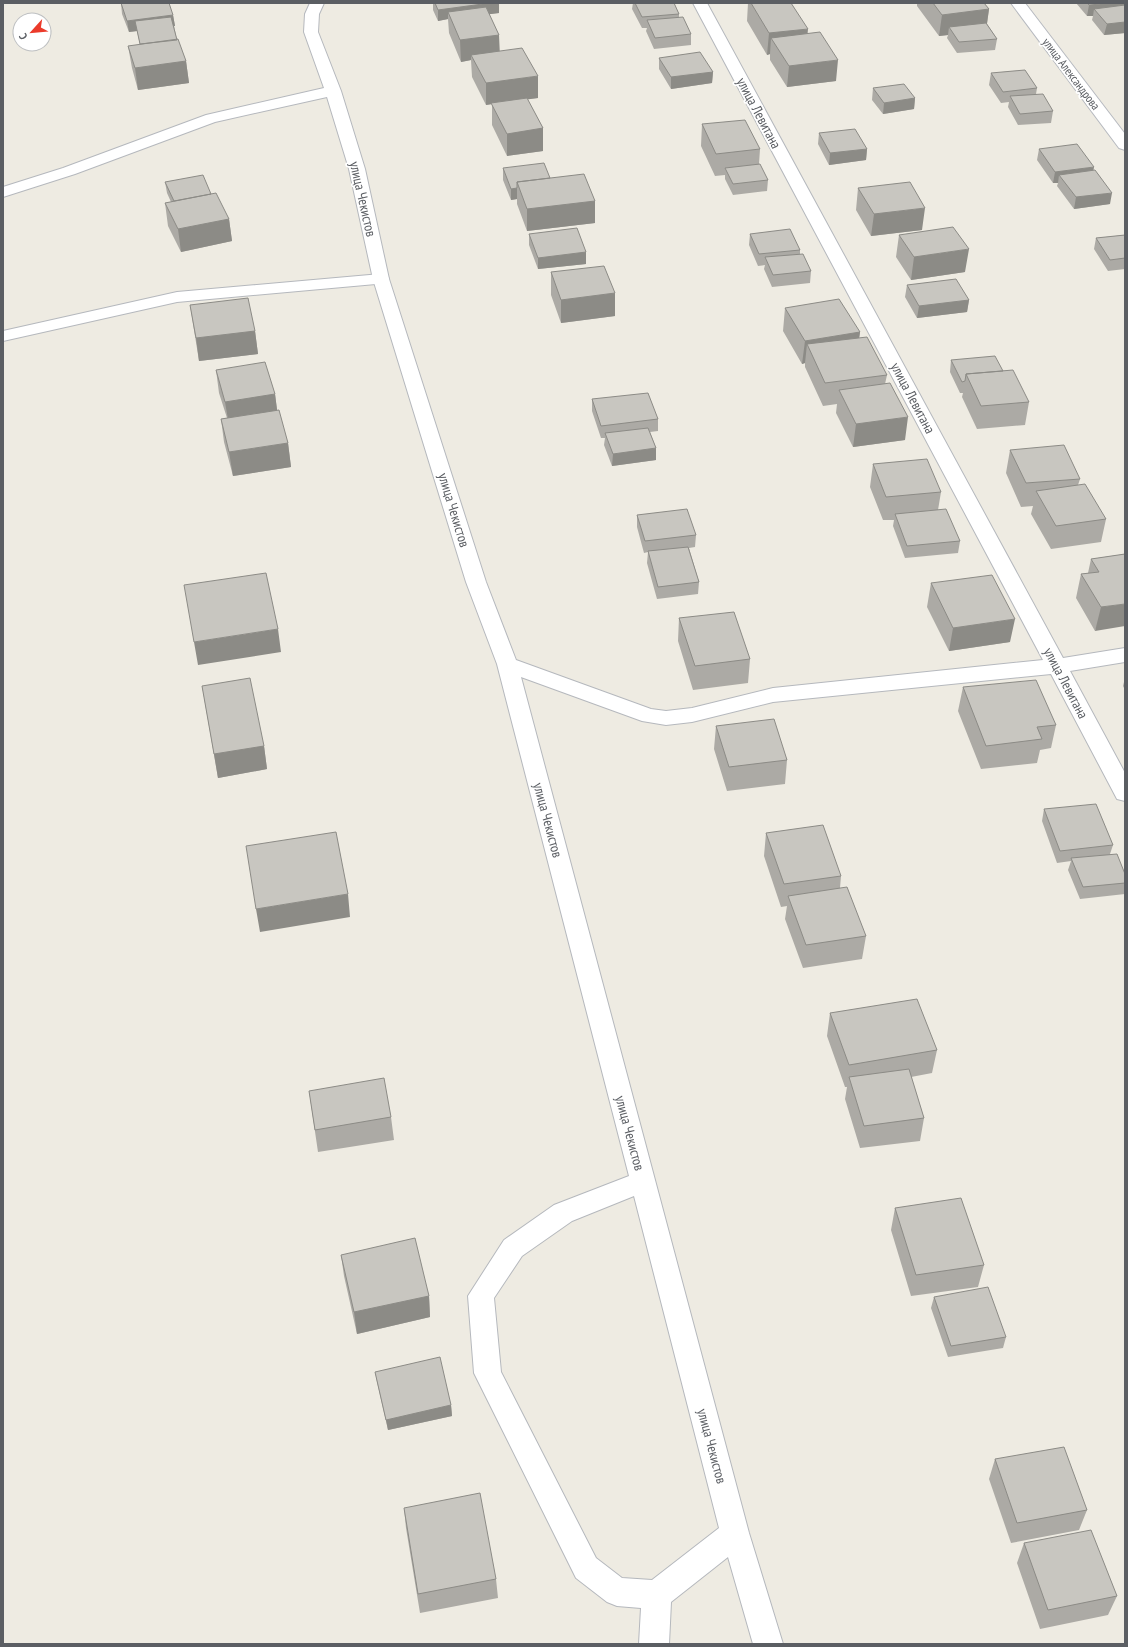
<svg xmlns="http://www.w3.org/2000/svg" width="1128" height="1647" font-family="'PT Sans Narrow',sans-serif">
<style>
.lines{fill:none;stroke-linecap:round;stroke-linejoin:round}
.lane-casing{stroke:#b5b8bd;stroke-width:2}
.street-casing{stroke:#b5b8bd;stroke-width:2}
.secondary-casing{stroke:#b6b9bf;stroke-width:2}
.lane{fill:#fff;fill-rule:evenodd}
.street{fill:#fff;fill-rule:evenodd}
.secondary{fill:#fff;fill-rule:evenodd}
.wall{fill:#acaaa5}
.shaded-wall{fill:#8c8b86}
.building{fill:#c8c6c0;stroke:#8c8b86}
.labels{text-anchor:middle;stroke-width:3.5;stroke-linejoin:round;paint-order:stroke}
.far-street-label{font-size:12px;fill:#5b5e63;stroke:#fff}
.street-label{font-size:14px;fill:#5b5e63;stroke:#fff}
</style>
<rect width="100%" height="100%" fill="#eeebe2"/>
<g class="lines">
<defs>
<path id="lane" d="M 381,274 L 387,275 L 389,279 L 387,283 L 177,302 L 3,341 L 3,331 L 177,292 Z"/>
<path id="street" d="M 310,3 L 324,3 L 319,14 L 318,32 L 341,91 L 365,169 L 389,279 L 486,582 L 516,660 L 651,709 L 666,711 L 692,708 L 773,688 L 1043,660 L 693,3 L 707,3 L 1063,658 L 1125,648 L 1125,662 L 1070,671 L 1125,773 L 1125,801 L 1117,799 L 1051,674 L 773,702 L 692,722 L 666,725 L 642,721 L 521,677 L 749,1533 L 783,1644 L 753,1644 L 728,1557 L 671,1602 L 669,1644 L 639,1644 L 641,1608 L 617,1606 L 607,1602 L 576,1578 L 474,1373 L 468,1296 L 504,1240 L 554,1205 L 629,1176 L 497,664 L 466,582 L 373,279 L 349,169 L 327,97 L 215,122 L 75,174 L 3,197 L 3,187 L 63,168 L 206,115 L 324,88 L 304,32 L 305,14 ZM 634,1196 L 719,1528 L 652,1580 L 622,1578 L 596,1558 L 501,1372 L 494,1298 L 522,1256 L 572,1221 Z"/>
<path id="secondary" d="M 1011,3 L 1025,3 L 1125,134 L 1125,150 L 1119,148 Z"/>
</defs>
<use href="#lane" class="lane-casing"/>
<use href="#street" class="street-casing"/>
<use href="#secondary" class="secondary-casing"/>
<use href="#lane" class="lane"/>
<use href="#street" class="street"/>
<use href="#secondary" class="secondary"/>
</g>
<path class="wall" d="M 121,3 L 173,15 L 175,26 L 174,26 L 177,40 L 186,61 L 189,83 L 138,90 L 132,68 L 128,46 L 140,45 L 137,31 L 129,32 L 122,14 Z
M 433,3 L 499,3 L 499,13 L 489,14 L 499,35 L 499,51 L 538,98 L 527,99 L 543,128 L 543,151 L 507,156 L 492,125 L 492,104 L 486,105 L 472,77 L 471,60 L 461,62 L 449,33 L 448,19 L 438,21 L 433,10 Z
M 633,3 L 674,3 L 679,14 L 679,17 L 691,34 L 691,45 L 654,49 L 646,31 L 647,28 L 642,28 L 632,9 Z
M 748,3 L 791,3 L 807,34 L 836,81 L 787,87 L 770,60 L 770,54 L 767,55 L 747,21 Z
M 917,3 L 984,3 L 989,9 L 987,24 L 997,39 L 995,50 L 957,53 L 947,38 L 948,35 L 939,36 L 917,6 Z
M 1076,3 L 1125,3 L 1125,33 L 1104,35 L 1092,20 L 1093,16 L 1087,16 Z
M 659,58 L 713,72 L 712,83 L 671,89 L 659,69 Z
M 991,73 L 1037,88 L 1036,94 L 1053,111 L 1051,123 L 1018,125 L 1008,107 L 1009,102 L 1001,103 L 989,85 Z
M 873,88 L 915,98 L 914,109 L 883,114 L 872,100 Z
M 702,124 L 760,149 L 759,164 L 768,180 L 767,191 L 733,195 L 725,179 L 725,175 L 715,176 L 701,146 Z
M 819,133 L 867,149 L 866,160 L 829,165 L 818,144 Z
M 1039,149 L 1093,171 L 1110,204 L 1074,209 L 1057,186 L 1058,183 L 1053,183 L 1037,160 Z
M 503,168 L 550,178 L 595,201 L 595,223 L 527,231 L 517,204 L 517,199 L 511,200 L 503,180 Z
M 165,182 L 211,194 L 229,219 L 232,241 L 181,252 L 168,226 L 165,203 L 171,202 L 167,193 Z
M 858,188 L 922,230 L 871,236 L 856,210 Z
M 529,234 L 586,252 L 586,264 L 538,269 L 529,245 Z
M 750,234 L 800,250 L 800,254 L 811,271 L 810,283 L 772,287 L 764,269 L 765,265 L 758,266 L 749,245 Z
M 899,235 L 965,272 L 911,280 L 896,257 Z
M 1125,235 L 1125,269 L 1108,271 L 1094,249 L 1096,238 Z
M 551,272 L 615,293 L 615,316 L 561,323 L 551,295 Z
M 907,285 L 969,300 L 967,312 L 917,318 L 905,297 Z
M 190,305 L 255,331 L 258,354 L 199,361 Z
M 785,308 L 860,332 L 859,338 L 887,375 L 885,384 L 905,440 L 853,447 L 836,413 L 837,404 L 823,406 L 805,367 L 805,363 L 802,364 L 783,331 Z
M 951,360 L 1003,371 L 1029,402 L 1025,425 L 977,429 L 962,397 L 963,393 L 960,393 L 950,372 Z
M 216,370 L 275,394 L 277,410 L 288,443 L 291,467 L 233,476 L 224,442 L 221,419 L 227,418 L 219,393 Z
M 592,399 L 658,419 L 658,431 L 650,432 L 656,448 L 656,460 L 612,466 L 604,445 L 605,438 L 601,438 L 592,411 Z
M 1010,450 L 1080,479 L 1078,485 L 1106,519 L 1101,542 L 1051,549 L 1031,514 L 1033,506 L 1021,507 L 1006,473 Z
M 873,464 L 941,492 L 938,510 L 960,541 L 958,553 L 905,558 L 893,526 L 894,520 L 883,520 L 870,487 Z
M 637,515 L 696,535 L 695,547 L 689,548 L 699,582 L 698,594 L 657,599 L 647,563 L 648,552 L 644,553 L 637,527 Z
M 1125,554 L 1095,631 L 1076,598 L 1081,574 L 1088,573 L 1091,559 Z
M 931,583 L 1010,642 L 949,651 L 927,607 Z
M 679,618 L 750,659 L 748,683 L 693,690 L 678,641 Z
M 1125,678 L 1125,690 L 1123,686 Z
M 202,686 L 264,746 L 267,769 L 218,778 Z
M 963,687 L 1056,725 L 1051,748 L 1040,750 L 1037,763 L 981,769 L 958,711 Z
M 716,726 L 787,760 L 785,784 L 727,791 L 714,749 Z
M 1044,809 L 1113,845 L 1110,854 L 1125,874 L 1125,894 L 1080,899 L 1068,870 L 1071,861 L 1057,863 L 1042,821 Z
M 766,833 L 841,876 L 840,888 L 866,936 L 862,959 L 803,968 L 785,919 L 787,906 L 781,907 L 764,856 Z
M 830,1013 L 937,1050 L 932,1073 L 911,1077 L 924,1118 L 920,1141 L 860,1148 L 845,1099 L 847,1087 L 845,1087 L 827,1036 Z
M 309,1091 L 391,1117 L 394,1140 L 318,1152 Z
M 895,1208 L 984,1265 L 978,1287 L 911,1296 L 891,1230 Z
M 341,1255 L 429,1296 L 430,1317 L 357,1334 L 344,1276 Z
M 934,1297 L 1006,1337 L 1003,1348 L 948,1357 L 931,1308 Z
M 375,1372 L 451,1405 L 452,1416 L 388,1430 L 377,1382 Z
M 995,1459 L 1087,1510 L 1079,1530 L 1011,1543 L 989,1479 Z
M 404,1508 L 496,1579 L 498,1598 L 420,1613 L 406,1528 Z
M 1024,1543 L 1117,1596 L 1108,1615 L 1040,1629 L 1017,1563 Z"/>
<path class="shaded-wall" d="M 490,3 L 499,3 L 499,13 L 451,19 L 448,12 L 448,19 L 438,21 L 438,10 Z
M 1113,3 L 1125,3 L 1125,12 L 1094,9 L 1093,16 L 1087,16 L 1089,5 Z
M 989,9 L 986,30 L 949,27 L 948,35 L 939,36 L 942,15 Z
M 173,15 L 175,26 L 137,31 L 135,21 L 137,31 L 129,32 L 127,21 Z
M 1125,22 L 1125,33 L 1104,35 L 1107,24 Z
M 808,29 L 806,50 L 771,38 L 770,54 L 767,55 L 769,33 Z
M 499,35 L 500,57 L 471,55 L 471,60 L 461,62 L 460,40 Z
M 838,60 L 836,81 L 787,87 L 789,66 Z
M 186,61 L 189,83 L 138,90 L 135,68 Z
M 713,72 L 712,83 L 671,89 L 671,77 Z
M 538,76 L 538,98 L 492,104 L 491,103 L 492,104 L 486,105 L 486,83 Z
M 915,98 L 914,109 L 883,114 L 884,103 Z
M 543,128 L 543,151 L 507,156 L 507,134 Z
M 867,149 L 866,160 L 829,165 L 830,153 Z
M 1094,167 L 1092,179 L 1059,175 L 1058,183 L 1053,183 L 1055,172 Z
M 517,188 L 517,199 L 511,200 L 511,189 Z
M 1112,193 L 1110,204 L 1074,209 L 1076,197 Z
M 595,201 L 595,223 L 527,231 L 527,209 Z
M 925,208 L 922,230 L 871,236 L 874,214 Z
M 229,219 L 232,241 L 181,252 L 178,229 Z
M 969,249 L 965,272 L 911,280 L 914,257 Z
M 586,252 L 586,264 L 538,269 L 538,258 Z
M 615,293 L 615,316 L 561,323 L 561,300 Z
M 969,300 L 967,312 L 917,318 L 919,306 Z
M 255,331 L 258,354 L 199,361 L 196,338 Z
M 860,332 L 857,354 L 807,344 L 805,363 L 802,364 L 805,341 Z
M 275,394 L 278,417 L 229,425 L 225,402 Z
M 908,417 L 905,440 L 853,447 L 856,424 Z
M 288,443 L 291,467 L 233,476 L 229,452 Z
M 656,448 L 656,460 L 612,466 L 613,454 Z
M 1125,604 L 1125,626 L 1095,631 L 1101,607 Z
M 1015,619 L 1010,642 L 949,651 L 953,628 Z
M 278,629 L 281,652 L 198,665 L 194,642 Z
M 264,746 L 267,769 L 218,778 L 214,754 Z
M 348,894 L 350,917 L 260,932 L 256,909 Z
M 429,1296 L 430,1317 L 357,1334 L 354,1312 Z
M 451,1405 L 452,1416 L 388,1430 L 386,1420 Z"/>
<path class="building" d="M 121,3 L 169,3 L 173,15 L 127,21 Z
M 435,3 L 490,3 L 438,10 Z
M 635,3 L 674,3 L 679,14 L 642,17 Z
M 751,3 L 791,3 L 808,29 L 769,33 Z
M 933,3 L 984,3 L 989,9 L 942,15 Z
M 1087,3 L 1113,3 L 1089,5 Z
M 1125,5 L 1125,22 L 1107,24 L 1094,9 Z
M 486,7 L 499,35 L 460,40 L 448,12 Z
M 171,17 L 177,40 L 140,44 L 135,21 Z
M 683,17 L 691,34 L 655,38 L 647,20 Z
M 986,23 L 997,39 L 959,42 L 949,27 Z
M 820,32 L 838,60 L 789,66 L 771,38 Z
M 178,39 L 186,61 L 135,68 L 128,46 Z
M 522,48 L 538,76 L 486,83 L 471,55 Z
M 700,52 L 713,72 L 671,77 L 659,58 Z
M 1025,70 L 1037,88 L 1003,92 L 991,73 Z
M 904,84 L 915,98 L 884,103 L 873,88 Z
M 1043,94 L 1053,111 L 1020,114 L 1010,96 Z
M 527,98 L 543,128 L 507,134 L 491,103 Z
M 745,120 L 760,149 L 716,154 L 702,124 Z
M 855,129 L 867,149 L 830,153 L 819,133 Z
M 1077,144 L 1094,167 L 1055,172 L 1039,149 Z
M 544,163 L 550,178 L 517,182 L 517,188 L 511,189 L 503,168 Z
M 760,164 L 768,180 L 733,184 L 725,168 Z
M 1095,170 L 1112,193 L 1076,197 L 1059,175 Z
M 584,174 L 595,201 L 527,209 L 517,182 Z
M 203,175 L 211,194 L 174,201 L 165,182 Z
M 910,182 L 925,208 L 874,214 L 858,188 Z
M 216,193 L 229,219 L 178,229 L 165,203 Z
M 953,227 L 969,249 L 914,257 L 899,235 Z
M 577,228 L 586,252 L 538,258 L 529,234 Z
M 790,229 L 800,250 L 759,254 L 750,234 Z
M 1125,235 L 1125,258 L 1110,260 L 1096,238 Z
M 803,254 L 811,271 L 773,275 L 765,257 Z
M 604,266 L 615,293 L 561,300 L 551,272 Z
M 956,279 L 969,300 L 919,306 L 907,285 Z
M 248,298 L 255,331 L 196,338 L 190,305 Z
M 839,299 L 860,332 L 805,341 L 785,308 Z
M 867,337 L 887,375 L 825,383 L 807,344 Z
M 995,356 L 1003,371 L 966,374 L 965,381 L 962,382 L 951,360 Z
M 265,362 L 275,394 L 225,402 L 216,370 Z
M 1013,370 L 1029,402 L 981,406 L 966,374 Z
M 890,383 L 908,417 L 856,424 L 839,390 Z
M 648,393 L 658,419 L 601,426 L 592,399 Z
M 279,410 L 288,443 L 229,452 L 221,419 Z
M 648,428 L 656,448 L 613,454 L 605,433 Z
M 1064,445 L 1080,479 L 1026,483 L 1010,450 Z
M 927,459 L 941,492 L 886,497 L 873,464 Z
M 1085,484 L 1106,519 L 1056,526 L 1036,491 Z
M 687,509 L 696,535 L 645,541 L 637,515 Z
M 946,509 L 960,541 L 907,546 L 895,514 Z
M 688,547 L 699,582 L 658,587 L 648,551 Z
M 1125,554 L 1125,604 L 1101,607 L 1081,574 L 1099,572 L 1091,559 Z
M 266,573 L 278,629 L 194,642 L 184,585 Z
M 992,575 L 1015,619 L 953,628 L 931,583 Z
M 734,612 L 750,659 L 695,666 L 679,618 Z
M 250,678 L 264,746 L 214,754 L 202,686 Z
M 1036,680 L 1056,725 L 1037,727 L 1042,739 L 986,746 L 963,687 Z
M 774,719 L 787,760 L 729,767 L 716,726 Z
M 1096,804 L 1113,845 L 1060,851 L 1044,809 Z
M 823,825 L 841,876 L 784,884 L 766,833 Z
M 336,832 L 348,894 L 256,909 L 246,846 Z
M 1117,854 L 1125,874 L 1125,883 L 1083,887 L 1071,858 Z
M 847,887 L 866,936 L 806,945 L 788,896 Z
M 917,999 L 937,1050 L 849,1065 L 830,1013 Z
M 909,1069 L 924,1118 L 864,1126 L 849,1077 Z
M 384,1078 L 391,1117 L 315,1130 L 309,1091 Z
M 961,1198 L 984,1265 L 916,1275 L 895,1208 Z
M 415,1238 L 429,1296 L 354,1312 L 341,1255 Z
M 988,1287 L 1006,1337 L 951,1346 L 934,1297 Z
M 440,1357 L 451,1405 L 386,1420 L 375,1372 Z
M 1064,1447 L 1087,1510 L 1017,1523 L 995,1459 Z
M 480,1493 L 496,1579 L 418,1594 L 404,1508 Z
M 1091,1530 L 1117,1596 L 1048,1610 L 1024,1543 Z"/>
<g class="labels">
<g class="far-street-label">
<text transform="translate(1071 74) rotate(53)" y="4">улица Александрова</text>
</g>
<g class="street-label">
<text transform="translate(759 113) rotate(62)" y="5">улица Левитана</text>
<text transform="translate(363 199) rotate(77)" y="5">улица Чекистов</text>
<text transform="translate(913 398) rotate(62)" y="5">улица Левитана</text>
<text transform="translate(454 510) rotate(73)" y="5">улица Чекистов</text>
<text transform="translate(1066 683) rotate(62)" y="5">улица Левитана</text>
<text transform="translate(548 820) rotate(75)" y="5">улица Чекистов</text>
<text transform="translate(630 1133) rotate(75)" y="5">улица Чекистов</text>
<text transform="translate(712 1446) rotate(75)" y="5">улица Чекистов</text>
</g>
</g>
<rect width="1128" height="1647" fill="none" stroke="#5b5e63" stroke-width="8"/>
<g transform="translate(32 32) rotate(243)"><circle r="19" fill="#ffffff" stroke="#bdbfc1"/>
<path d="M0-3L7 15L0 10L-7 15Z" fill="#eb3b2b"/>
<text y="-6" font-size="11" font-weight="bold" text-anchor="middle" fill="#5b5e63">С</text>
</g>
</svg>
